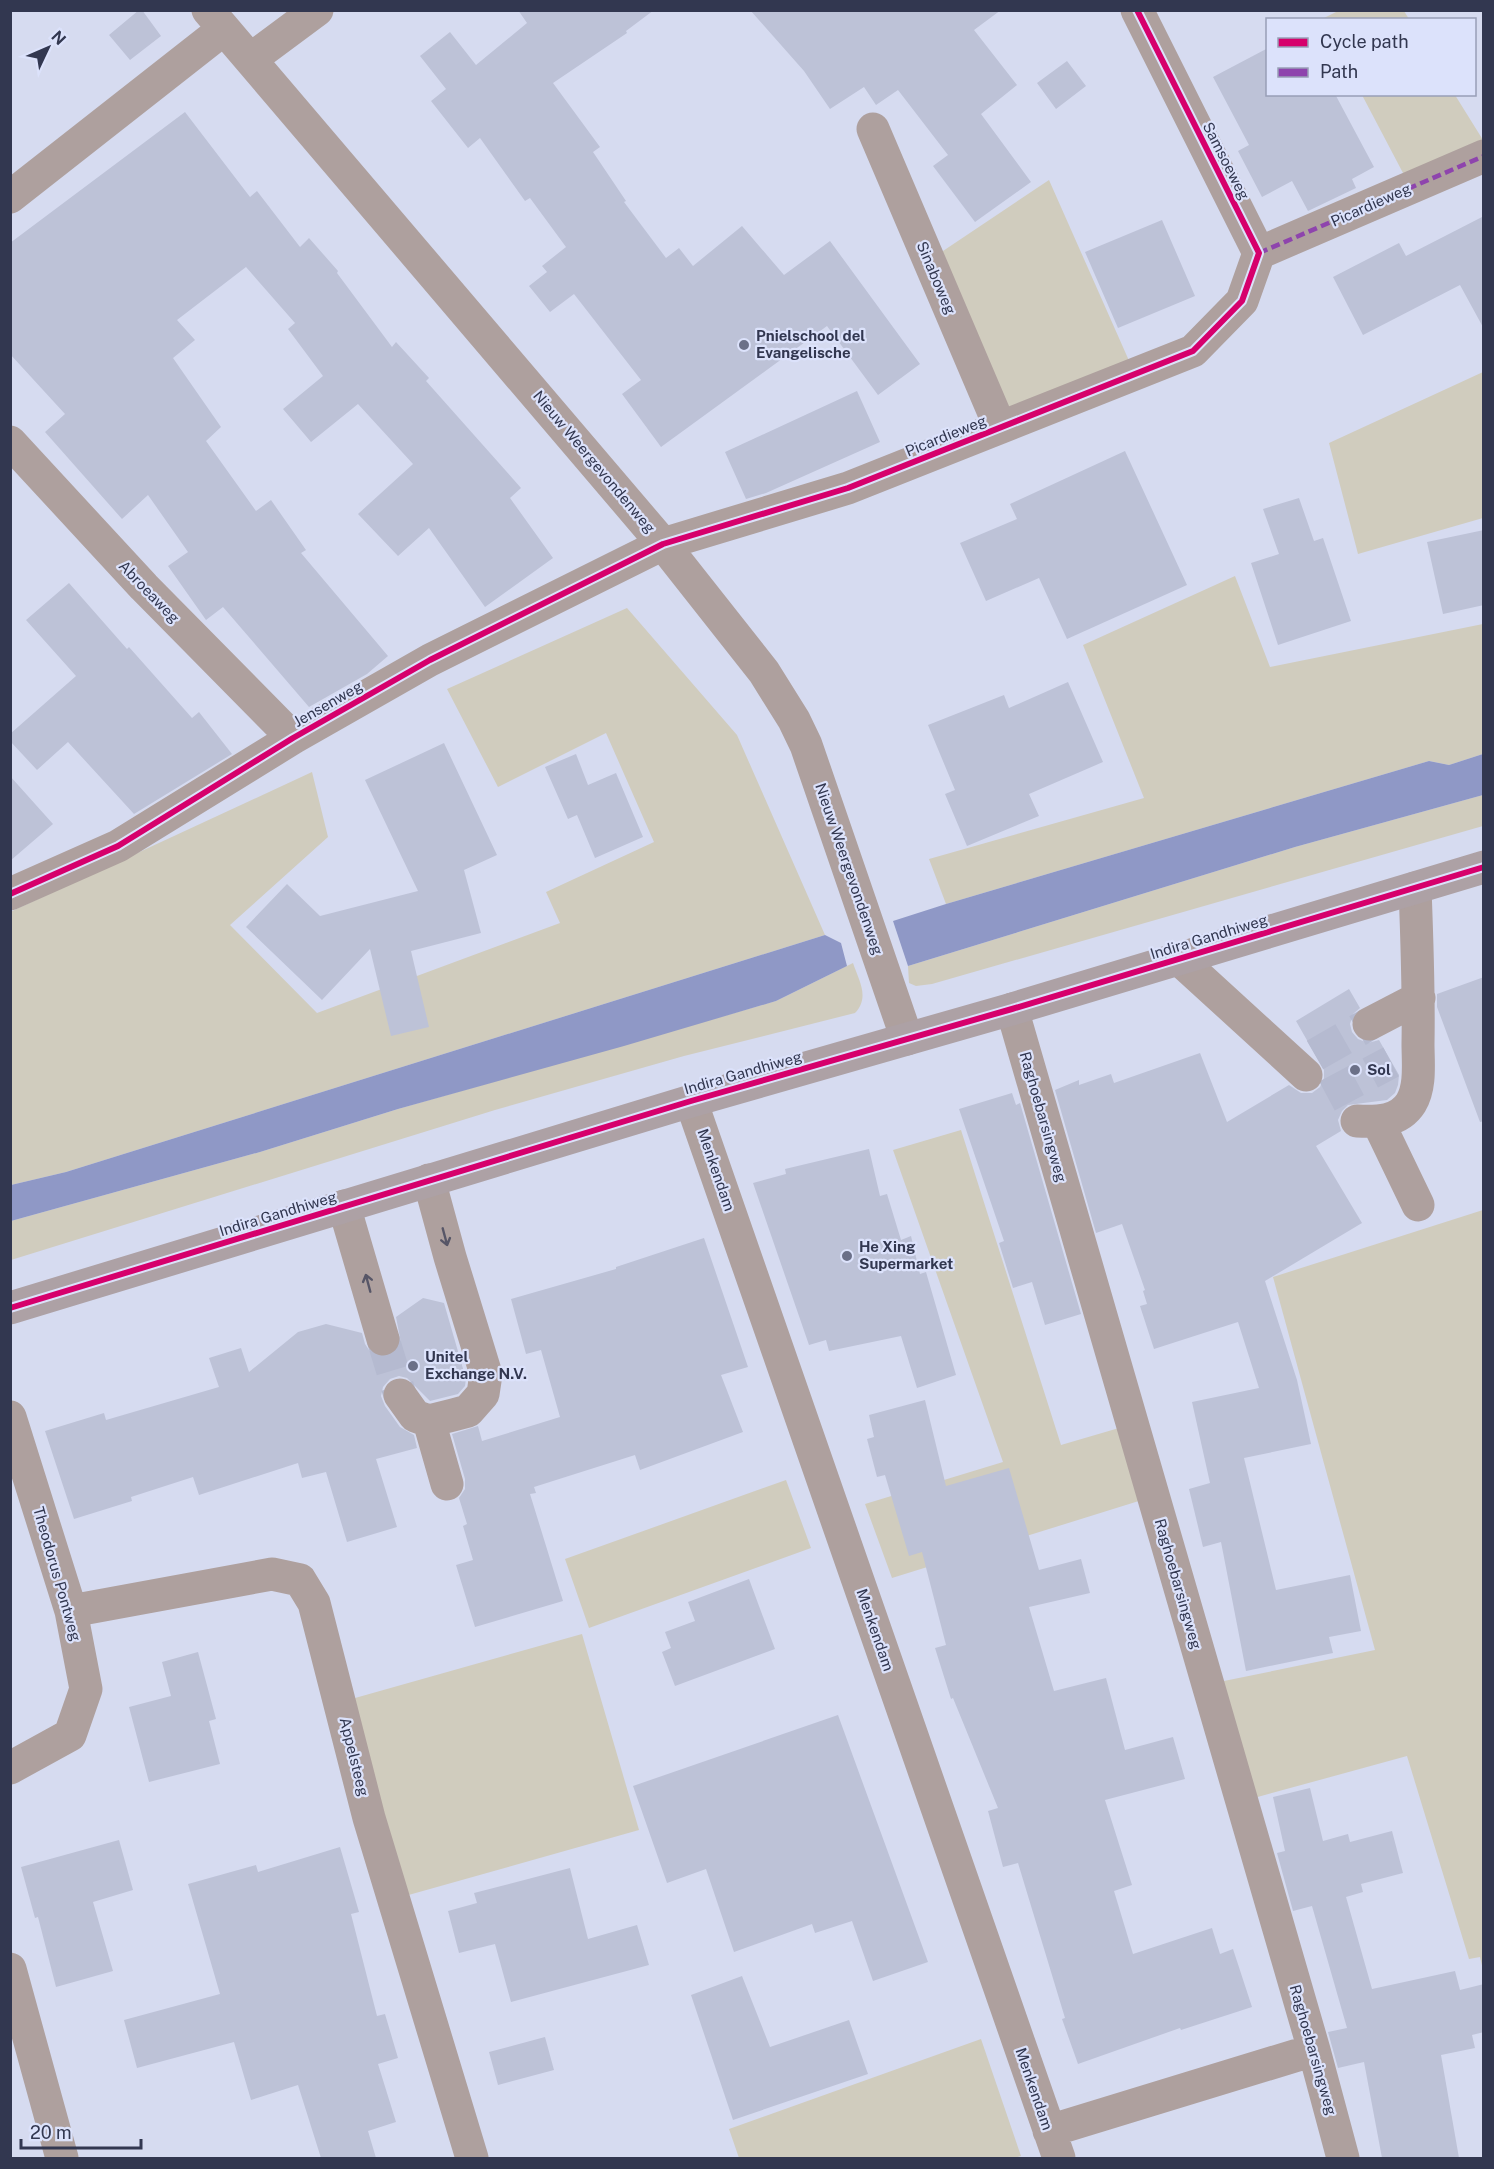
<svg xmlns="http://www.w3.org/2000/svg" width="1494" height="2169" font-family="'Public Sans',sans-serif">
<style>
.green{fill:#d0ccbe}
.water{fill:#8f98c6}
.building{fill:#bdc2d7}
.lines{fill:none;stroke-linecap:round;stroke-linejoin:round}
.minor-tunnel{stroke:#b5bad0;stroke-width:33;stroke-dasharray:33 16;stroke-linecap:butt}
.minor{stroke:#aea09e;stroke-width:33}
.major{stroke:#ada1a5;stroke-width:33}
.quiet{stroke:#8e44ad;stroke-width:4.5;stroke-dasharray:9 4.5;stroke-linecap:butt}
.cycleway-casing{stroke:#dce2fb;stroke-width:10}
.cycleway{stroke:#d6006c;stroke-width:6}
.oneway{stroke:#575667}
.poi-dot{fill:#6b7088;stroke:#dce2fb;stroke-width:2}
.labels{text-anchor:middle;stroke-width:4.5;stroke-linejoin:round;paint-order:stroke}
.street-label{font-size:15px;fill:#323750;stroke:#dce2fb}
.poi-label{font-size:15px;font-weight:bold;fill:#323750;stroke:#dce2fb;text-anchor:start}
</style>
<rect width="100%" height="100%" fill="#d6dbf0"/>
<path class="green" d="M 1404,11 L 1409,19 L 1322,19 L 1338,11 Z
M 1362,95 L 1455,95 L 1483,140 L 1413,192 Z
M 1049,180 L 1138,381 L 1010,423 L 940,253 Z
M 1483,372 L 1483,518 L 1358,554 L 1329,443 Z
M 1235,576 L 1270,667 L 1483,624 L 1483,754 L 1449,765 L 1429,761 L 946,904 L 929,859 L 1144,798 L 1083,645 Z
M 627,608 L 737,735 L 825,935 L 66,1172 L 11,1185 L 10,912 L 312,772 L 328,837 L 230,925 L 317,1013 L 560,923 L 546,892 L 654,842 L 606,733 L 498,787 L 447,689 Z
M 1483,795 L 1483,826 L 932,984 L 916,986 L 909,983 L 908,966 L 1295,847 Z
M 853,963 C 859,981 870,997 855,1013 L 684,1056 L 495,1110 L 11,1260 L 11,1221 L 260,1152 L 398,1109 L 776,1001 Z
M 961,1130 L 1061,1445 L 1119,1428 L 1142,1500 L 892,1578 L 865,1504 L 1003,1462 L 893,1150 Z
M 1483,1210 L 1483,1970 L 1480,1957 L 1469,1959 L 1407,1756 L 1254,1798 L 1219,1682 L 1375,1650 L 1273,1277 Z
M 786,1480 L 811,1548 L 589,1628 L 565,1559 Z
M 582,1634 L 639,1830 L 405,1896 L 348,1700 Z
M 981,2039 L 1021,2156 L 1014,2158 L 739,2158 L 729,2129 Z"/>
<path class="water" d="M 1483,754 L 1483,795 L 1295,847 L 908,966 L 893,921 L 946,904 L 1429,761 L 1449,765 Z
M 825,935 L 841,943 L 847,966 L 776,1001 L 624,1046 L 398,1109 L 260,1152 L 11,1221 L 11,1185 L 66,1172 Z"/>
<path class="building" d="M 139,10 L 142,10 L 161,36 L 130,60 L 109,35 Z
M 518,10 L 654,10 L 626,31 L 627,33 L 553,83 L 600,147 L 593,152 L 626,201 L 624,202 L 666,258 L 679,248 L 693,266 L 742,226 L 784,275 L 830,241 L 920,364 L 878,395 L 827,326 L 661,447 L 622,394 L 641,380 L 574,294 L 550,312 L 529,286 L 547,272 L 542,266 L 566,247 L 530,198 L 525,201 L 480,138 L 468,148 L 431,101 L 446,89 L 420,56 L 450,32 L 476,65 L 527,23 Z
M 750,10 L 1001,10 L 974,30 L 1017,85 L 981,114 L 1031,182 L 975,222 L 933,166 L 948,155 L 898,90 L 876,105 L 864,87 L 830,109 L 804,71 Z
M 1268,48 L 1268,94 L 1335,94 L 1374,167 L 1352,179 L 1356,188 L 1308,211 L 1292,181 L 1262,197 L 1238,151 L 1249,145 L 1213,77 Z
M 1067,61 L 1086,86 L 1056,109 L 1037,83 Z
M 185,112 L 250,197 L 257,191 L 300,247 L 309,238 L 338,271 L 337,273 L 392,347 L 396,342 L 429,378 L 426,381 L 521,488 L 510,498 L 553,558 L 485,607 L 429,528 L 398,556 L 358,514 L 413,464 L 358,404 L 311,442 L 283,409 L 323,376 L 288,329 L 295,323 L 246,267 L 177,320 L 195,340 L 173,358 L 221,427 L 206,441 L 256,511 L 271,500 L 306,550 L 301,553 L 388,656 L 367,674 L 309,707 L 223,607 L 206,620 L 168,566 L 188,552 L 148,495 L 122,519 L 45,432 L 65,414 L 10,354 L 10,243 Z
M 1484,216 L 1484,329 L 1460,285 L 1363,335 L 1333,277 L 1399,243 L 1406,256 Z
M 1162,220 L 1195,296 L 1118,328 L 1085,252 Z
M 857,391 L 880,442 L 766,493 L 746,499 L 725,452 Z
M 1125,451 L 1187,585 L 1067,639 L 1039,578 L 986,601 L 960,543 L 1017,519 L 1010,504 Z
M 1299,498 L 1314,541 L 1323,538 L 1351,621 L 1278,645 L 1251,563 L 1279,554 L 1263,509 Z
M 1484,530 L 1484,605 L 1443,614 L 1427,542 Z
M 69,583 L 127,649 L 129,647 L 192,718 L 199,712 L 232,754 L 134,814 L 68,742 L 37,770 L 10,741 L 10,734 L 76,676 L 26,620 Z
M 1068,682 L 1103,762 L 1029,794 L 1039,816 L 967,846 L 945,794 L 955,790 L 928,725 L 1004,695 L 1009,708 Z
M 444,743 L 497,855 L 464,870 L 481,933 L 411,951 L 429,1027 L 391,1036 L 370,949 L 322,1000 L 246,927 L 287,884 L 320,916 L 418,891 L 365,780 Z
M 576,754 L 588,785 L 616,773 L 643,837 L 595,858 L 577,815 L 568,819 L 545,767 Z
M 10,776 L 53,824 L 10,861 Z
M 1484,977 L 1484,1121 L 1480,1122 L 1437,1007 L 1437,994 Z
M 1349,989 L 1360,1008 L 1353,1014 L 1350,1024 L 1352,1032 L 1358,1039 L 1368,1043 L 1379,1040 L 1399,1075 L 1398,1085 L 1395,1093 L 1387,1100 L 1348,1105 L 1342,1111 L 1338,1120 L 1341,1131 L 1316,1146 L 1362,1223 L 1265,1281 L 1297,1380 L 1311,1444 L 1244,1458 L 1276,1590 L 1350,1575 L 1361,1631 L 1329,1637 L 1333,1653 L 1246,1671 L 1221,1542 L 1203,1547 L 1189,1489 L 1210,1483 L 1192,1402 L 1259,1388 L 1238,1322 L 1154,1349 L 1140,1306 L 1147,1304 L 1143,1291 L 1145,1290 L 1122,1224 L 1096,1233 L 1055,1090 L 1079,1080 L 1079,1085 L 1111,1074 L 1114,1083 L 1200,1053 L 1227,1122 L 1289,1085 L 1301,1093 L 1312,1093 L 1320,1087 L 1324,1078 L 1324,1070 L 1296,1021 Z
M 1012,1093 L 1016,1105 L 1020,1103 L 1081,1314 L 1045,1325 L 1032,1282 L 1013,1288 L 999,1243 L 1004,1241 L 959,1109 Z
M 869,1149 L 880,1196 L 887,1194 L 901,1240 L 911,1236 L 920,1274 L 926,1272 L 956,1375 L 917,1388 L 901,1336 L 829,1351 L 826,1340 L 809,1345 L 753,1183 L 786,1174 L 785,1169 Z
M 704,1238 L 748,1367 L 721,1375 L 743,1432 L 640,1470 L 635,1455 L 534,1487 L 536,1493 L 530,1494 L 563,1601 L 475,1627 L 456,1565 L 473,1560 L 463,1526 L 467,1524 L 459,1498 L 465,1489 L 465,1479 L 452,1434 L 478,1426 L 482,1441 L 560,1417 L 541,1350 L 526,1354 L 511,1299 L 616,1269 L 616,1267 Z
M 423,1298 L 444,1303 L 466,1379 L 465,1386 L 458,1394 L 430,1401 L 407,1378 L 399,1376 L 390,1379 L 383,1387 L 381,1396 L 385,1406 L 400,1427 L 414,1435 L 417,1448 L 376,1459 L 397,1527 L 347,1542 L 326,1472 L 302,1478 L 298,1463 L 199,1495 L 193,1477 L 131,1497 L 132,1501 L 74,1519 L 45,1431 L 104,1413 L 106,1420 L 219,1387 L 209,1358 L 241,1348 L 249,1372 L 298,1332 L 326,1324 L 362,1333 L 365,1344 L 371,1353 L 379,1357 L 389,1357 L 397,1351 L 401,1343 L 396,1317 Z
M 925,1400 L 946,1486 L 1009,1468 L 1039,1570 L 1081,1559 L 1090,1593 L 1029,1607 L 1054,1691 L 1106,1678 L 1125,1750 L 1173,1737 L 1185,1779 L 1105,1800 L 1132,1885 L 1114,1891 L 1133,1954 L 1212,1928 L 1220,1954 L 1233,1949 L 1252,2007 L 1181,2030 L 1180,2028 L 1078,2064 L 1062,2019 L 1065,2018 L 1018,1863 L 1003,1867 L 988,1811 L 998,1808 L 953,1698 L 951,1699 L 935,1648 L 946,1645 L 922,1552 L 909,1556 L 885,1475 L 877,1477 L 867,1439 L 874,1437 L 869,1415 Z
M 749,1579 L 775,1649 L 675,1686 L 662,1652 L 671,1648 L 665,1632 L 695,1621 L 688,1602 Z
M 198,1652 L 216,1719 L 209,1721 L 220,1764 L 149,1782 L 129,1707 L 171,1696 L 162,1662 Z
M 838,1715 L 928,1962 L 873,1981 L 852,1921 L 815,1933 L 812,1924 L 734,1952 L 706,1869 L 667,1883 L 633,1786 Z
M 1310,1788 L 1323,1841 L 1348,1834 L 1350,1842 L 1392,1831 L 1403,1873 L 1361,1884 L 1363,1892 L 1346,1897 L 1372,1989 L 1455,1971 L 1460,1990 L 1484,1984 L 1484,2032 L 1472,2035 L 1475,2048 L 1441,2055 L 1459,2158 L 1382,2158 L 1364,2062 L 1338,2068 L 1328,2032 L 1347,2028 L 1312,1906 L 1293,1911 L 1277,1853 L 1285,1851 L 1273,1797 Z
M 119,1840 L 133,1890 L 93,1902 L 113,1971 L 56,1987 L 38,1917 L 35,1918 L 21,1867 Z
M 340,1847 L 359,1912 L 351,1914 L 377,2016 L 385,2014 L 398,2058 L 378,2064 L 396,2122 L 368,2131 L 376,2158 L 321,2158 L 298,2085 L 251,2100 L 234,2042 L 137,2068 L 124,2020 L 220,1994 L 188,1884 L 256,1865 L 258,1872 Z
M 570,1868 L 588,1939 L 637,1925 L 649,1965 L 511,2002 L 495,1944 L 459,1953 L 448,1911 L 477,1903 L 474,1893 Z
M 742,1976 L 770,2047 L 849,2020 L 868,2074 L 733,2120 L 691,1995 Z
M 545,2037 L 554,2070 L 498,2085 L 489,2052 Z"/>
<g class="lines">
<path class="minor-tunnel" d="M 1315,1055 L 1369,1024
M 1327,1096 L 1391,1062
M 383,1339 L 400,1395"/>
<path class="minor" d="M 208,10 L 663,544 L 764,672 L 794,720 L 806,745 L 907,1039
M 251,59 L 317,10
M 873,129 L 1000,427
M 10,197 L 224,29
M 1259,253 L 1484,156
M 10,442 L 144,587 L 293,738
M 10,894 L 118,846 L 293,738 L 430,660 L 663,544 L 848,488 L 1193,351 L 1242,301 L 1259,253 L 1137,10
M 1179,959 L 1306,1075
M 1012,1009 L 1314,2050 L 1343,2158
M 1369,1024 L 1419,998
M 691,1101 L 1059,2158
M 1357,1121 C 1377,1122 1399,1122 1411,1103 C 1421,1086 1418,1063 1418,1044 C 1419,992 1417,940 1415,888
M 1378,1122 L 1418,1205
M 344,1206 L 383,1339
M 400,1395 L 415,1416 L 429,1421 L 453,1415 L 468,1411 L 483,1394 L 486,1374 L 450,1257 L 429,1180
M 10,1417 L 71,1611 L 86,1689 L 70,1735 L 10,1768
M 429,1421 L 447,1484
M 71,1611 L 272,1574 L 300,1580 L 314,1603 L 369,1818 L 472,2158
M 10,1969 L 62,2158
M 1049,2131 L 1314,2050"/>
<path class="major" d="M 10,1308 L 691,1101 L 1012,1009 L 1484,867"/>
<path class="quiet" d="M 1259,253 L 1484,156"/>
<defs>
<path id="cycleway" d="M 10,894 L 118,846 L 293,738 L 430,660 L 663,544 L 848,488 L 1193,351 L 1242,301 L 1259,253 L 1137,10
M 10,1308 L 691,1101 L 1012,1009 L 1484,867"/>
</defs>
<use href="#cycleway" class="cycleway-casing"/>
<use href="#cycleway" class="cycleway"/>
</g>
<defs><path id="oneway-shaft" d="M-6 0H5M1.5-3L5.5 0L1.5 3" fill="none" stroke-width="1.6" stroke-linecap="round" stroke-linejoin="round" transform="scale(1.5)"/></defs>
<g class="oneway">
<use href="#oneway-shaft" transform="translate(445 1237) rotate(75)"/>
<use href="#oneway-shaft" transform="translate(368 1283) rotate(-105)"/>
</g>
<g class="poi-dot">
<circle cx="744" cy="345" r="6"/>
<circle cx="1355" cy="1070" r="6"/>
<circle cx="847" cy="1256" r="6"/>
<circle cx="413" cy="1366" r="6"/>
</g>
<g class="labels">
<g class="street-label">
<text transform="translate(1226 161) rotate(63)" y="5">Samsoeweg</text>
<text transform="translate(1371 205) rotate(-24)" y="5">Picardieweg</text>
<text transform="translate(936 278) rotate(67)" y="5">Sinaboweg</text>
<text transform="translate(946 436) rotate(-22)" y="5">Picardieweg</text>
<text transform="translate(594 462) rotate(50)" y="5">Nieuw Weergevondenweg</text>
<text transform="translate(149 592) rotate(46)" y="5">Abroeaweg</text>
<text transform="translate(328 704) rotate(-30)" y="5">Jensenweg</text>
<text transform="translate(849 869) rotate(71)" y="5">Nieuw Weergevondenweg</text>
<text transform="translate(1209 937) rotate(-17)" y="5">Indira Gandhiweg</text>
<text transform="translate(743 1073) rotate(-16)" y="5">Indira Gandhiweg</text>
<text transform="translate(1043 1117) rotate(74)" y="5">Raghoebarsingweg</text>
<text transform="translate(716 1170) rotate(71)" y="5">Menkendam</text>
<text transform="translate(278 1214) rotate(-17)" y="5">Indira Gandhiweg</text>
<text transform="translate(57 1574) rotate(74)" y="5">Theodorus Pontweg</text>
<text transform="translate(1178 1584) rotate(74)" y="5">Raghoebarsingweg</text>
<text transform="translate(875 1630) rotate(71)" y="5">Menkendam</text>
<text transform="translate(354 1757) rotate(76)" y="5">Appelsteeg</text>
<text transform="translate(1313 2050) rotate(74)" y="5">Raghoebarsingweg</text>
<text transform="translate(1034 2089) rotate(71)" y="5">Menkendam</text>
</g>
<g class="poi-label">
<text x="756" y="341">Pnielschool del<tspan x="756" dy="17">Evangelische</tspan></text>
<text x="1367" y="1075">Sol</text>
<text x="859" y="1252">He Xing<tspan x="859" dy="17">Supermarket</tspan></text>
<text x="425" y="1362">Unitel<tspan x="425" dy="17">Exchange N.V.</tspan></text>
</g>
</g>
<rect width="1494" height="2169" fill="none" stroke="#323750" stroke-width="24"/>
<rect x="1266" y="18" width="210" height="78" fill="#dce2fb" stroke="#989eb7" stroke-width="1.5"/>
<rect x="1278" y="38" width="30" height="9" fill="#d6006c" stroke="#989eb7" stroke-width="1.5"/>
<text x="1320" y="48" font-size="18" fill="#323750">Cycle path</text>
<rect x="1278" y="68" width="30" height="9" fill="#8e44ad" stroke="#989eb7" stroke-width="1.5"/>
<text x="1320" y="78" font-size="18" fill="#323750">Path</text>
<g transform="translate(48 48) rotate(46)" stroke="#dce2fb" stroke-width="4.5" paint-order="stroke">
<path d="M0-4.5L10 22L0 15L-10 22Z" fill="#323750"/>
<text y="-9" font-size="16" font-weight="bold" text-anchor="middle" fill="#323750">N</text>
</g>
<path d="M21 2139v9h120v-9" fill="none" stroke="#323750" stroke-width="3"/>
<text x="30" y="2139" font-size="18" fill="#323750" stroke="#dce2fb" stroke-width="4.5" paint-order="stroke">20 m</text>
</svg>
